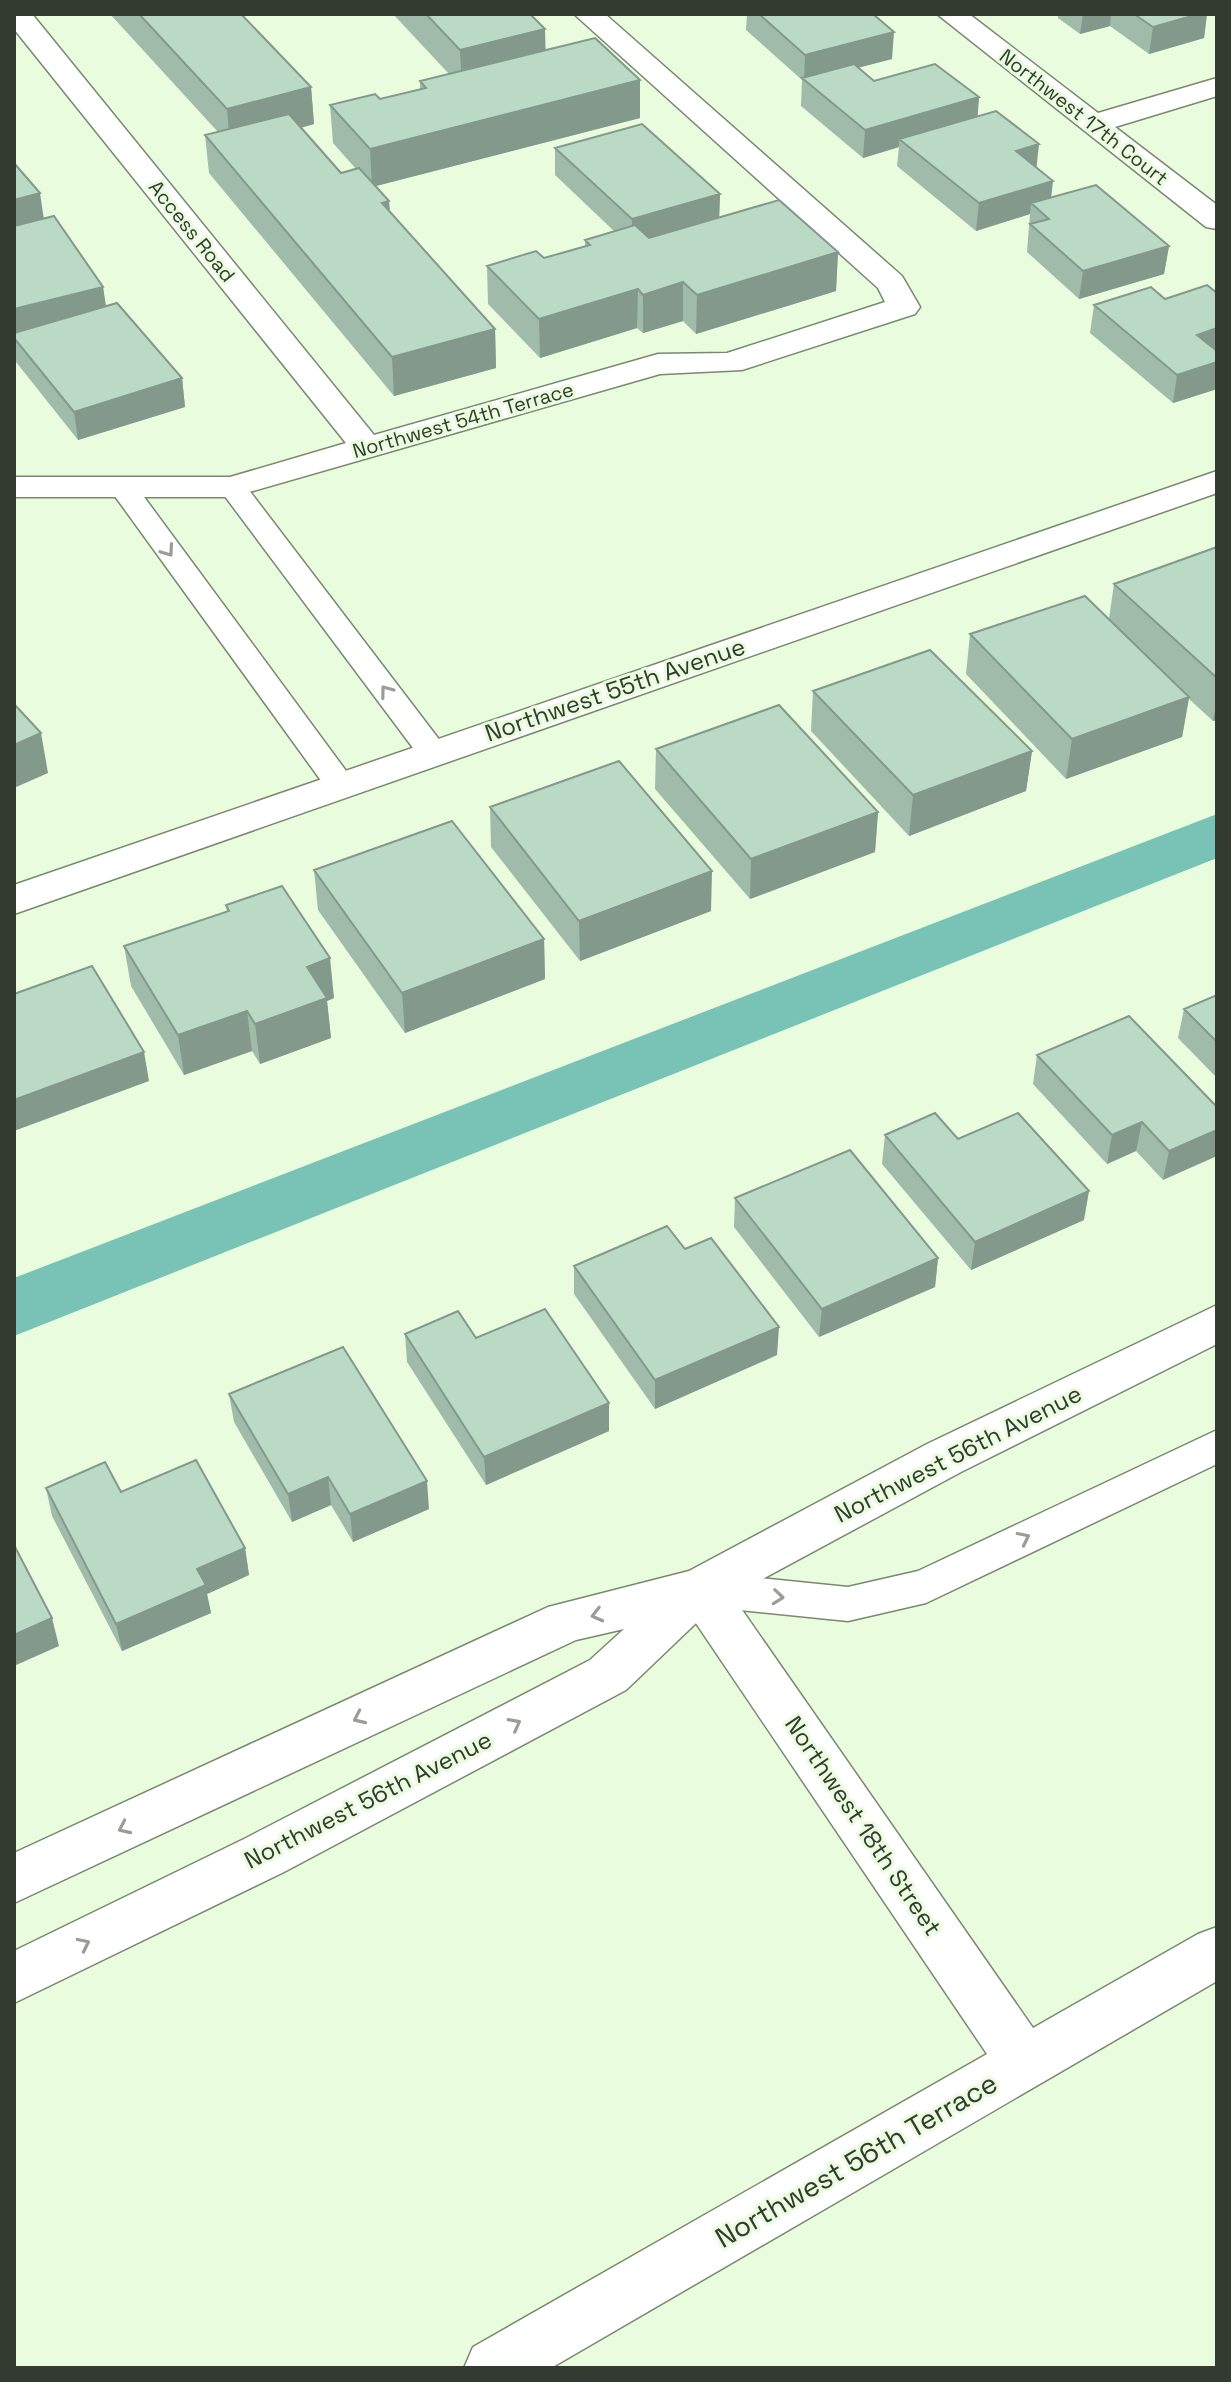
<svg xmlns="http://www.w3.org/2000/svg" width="1231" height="2382" font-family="'Space Grotesk',sans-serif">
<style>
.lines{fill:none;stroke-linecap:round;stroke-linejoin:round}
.canal{fill:#78c3b6;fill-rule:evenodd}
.service-casing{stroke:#78896f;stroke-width:3}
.minor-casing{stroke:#78896f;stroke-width:3}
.tertiary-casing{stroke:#78896f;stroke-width:3}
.service{fill:#fff;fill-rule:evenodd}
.minor{fill:#fff;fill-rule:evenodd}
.tertiary{fill:#fff;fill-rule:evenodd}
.wall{fill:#a0bbaa}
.shaded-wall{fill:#82998b}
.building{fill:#badac6;stroke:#82998b;stroke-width:2}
.oneway{stroke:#999c97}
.labels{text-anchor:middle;stroke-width:6;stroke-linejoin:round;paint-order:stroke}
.far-street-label{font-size:20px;fill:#333a2f;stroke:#e9fcde}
.street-label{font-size:24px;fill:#333a2f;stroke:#e9fcde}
.near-street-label{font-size:28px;fill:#333a2f;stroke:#e9fcde}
</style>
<rect width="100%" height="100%" fill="#e9fcde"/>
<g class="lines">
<path class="canal" d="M 1217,814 L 1217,858 L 14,1336 L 14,1278 Z"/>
<defs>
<path id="service" d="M 232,479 L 242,481 L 444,746 L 449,753 L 444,760 L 433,763 L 422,760 L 218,487 L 222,481 Z
M 123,480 L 133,482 L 352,779 L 357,786 L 352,793 L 341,796 L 330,793 L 109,488 L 113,482 Z
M 1217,1430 L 1217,1464 L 926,1603 L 848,1621 L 700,1606 L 686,1601 L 680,1589 L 686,1577 L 700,1572 L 848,1587 L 918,1571 Z"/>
<path id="minor" d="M 14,14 L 32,14 L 374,435 L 658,354 L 727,353 L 885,302 L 878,288 L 574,14 L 605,14 L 902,276 L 920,307 L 915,314 L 742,370 L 660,374 L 232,497 L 14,497 L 14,477 L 230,477 L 346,443 L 14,29 Z
M 937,14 L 969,14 L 1098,113 L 1217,78 L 1217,96 L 1115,127 L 1217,205 L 1217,229 L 1206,227 Z
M 1217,471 L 1217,493 L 14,914 L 14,885 Z
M 700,1568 L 717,1574 L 1033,2028 L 1198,1934 L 1217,1927 L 1217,1981 L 551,2368 L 464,2368 L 473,2347 L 987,2054 L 683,1604 L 675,1589 L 683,1574 Z"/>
<path id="tertiary" d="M 1217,1305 L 1217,1344 L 961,1472 L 716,1604 L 626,1690 L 284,1872 L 14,2003 L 14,1951 L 246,1838 L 590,1660 L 624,1629 L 576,1640 L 14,1903 L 14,1853 L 548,1607 L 689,1571 L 927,1444 Z"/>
</defs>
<use href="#service" class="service-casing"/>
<use href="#minor" class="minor-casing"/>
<use href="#tertiary" class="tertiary-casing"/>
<use href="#service" class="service"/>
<use href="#minor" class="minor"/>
<use href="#tertiary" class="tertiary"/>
</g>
<path class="wall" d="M 110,14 L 241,14 L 311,87 L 314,124 L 301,128 L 341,173 L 356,169 L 333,143 L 330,105 L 380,99 L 420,89 L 420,81 L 449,74 L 393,14 L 530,14 L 546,50 L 640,118 L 376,186 L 389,201 L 390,212 L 495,329 L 496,368 L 394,396 L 209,173 L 205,135 L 218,132 Z
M 747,14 L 873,14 L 892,59 L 858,68 L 874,81 L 979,97 L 977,116 L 1037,168 L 1051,197 L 1169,246 L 1164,274 L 1079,299 L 1027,252 L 1030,214 L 976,231 L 897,166 L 899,147 L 863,158 L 801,106 L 802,80 L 746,30 Z
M 1058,14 L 1207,14 L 1204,38 L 1149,54 L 1110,26 L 1080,34 L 1058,18 Z
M 555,148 L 720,194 L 719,218 L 838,252 L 836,291 L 696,334 L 683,321 L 643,333 L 637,328 L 540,358 L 488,304 L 487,266 L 544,258 L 585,247 L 585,240 L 614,231 L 555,175 Z
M 14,163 L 44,219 L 103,287 L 106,306 L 182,378 L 185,407 L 78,440 L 16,362 L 14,350 Z
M 1217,293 L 1217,389 L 1173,403 L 1090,333 L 1094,305 Z
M 1217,547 L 1217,720 L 1213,721 L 1189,699 L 1182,737 L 1066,779 L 966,674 L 970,634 L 1109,619 L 1114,584 Z
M 813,691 L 1032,751 L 1026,791 L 909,836 L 811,731 Z
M 656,749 L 878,812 L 875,852 L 750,899 L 655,789 Z
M 490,807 L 711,911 L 580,961 L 491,847 Z
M 314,870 L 544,939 L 545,979 L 405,1033 L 318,910 Z
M 226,905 L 334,998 L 327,1001 L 331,1038 L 260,1064 L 252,1051 L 184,1075 L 131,986 L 124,946 L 227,912 Z
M 1217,995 L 1217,1078 L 1178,1038 L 1184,1009 Z
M 1037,1055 L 1217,1107 L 1163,1180 L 1136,1151 L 1107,1164 L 1033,1084 Z
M 885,1135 L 958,1139 L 1084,1220 L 971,1270 L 882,1164 Z
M 735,1198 L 938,1258 L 935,1287 L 819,1337 L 734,1227 Z
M 685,1249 L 777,1355 L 655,1409 L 574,1294 L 574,1266 Z
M 405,1334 L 476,1338 L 609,1403 L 609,1431 L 486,1485 L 407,1362 Z
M 229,1394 L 429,1509 L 353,1542 L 331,1505 L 292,1522 L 234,1422 Z
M 46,1488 L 121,1492 L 245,1548 L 249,1575 L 207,1594 L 211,1613 L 122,1651 L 52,1516 Z"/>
<path class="shaded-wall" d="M 1083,14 L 1111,14 L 1110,26 L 1080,34 Z
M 1199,14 L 1207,14 L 1204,38 L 1149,54 L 1153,27 Z
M 545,29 L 546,66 L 462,87 L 460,50 Z
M 894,32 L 892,59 L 805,81 L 804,80 L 805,55 Z
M 640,80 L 640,118 L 372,187 L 370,149 Z
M 311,87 L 314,124 L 230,146 L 227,109 Z
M 979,97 L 977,125 L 899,139 L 899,147 L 863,158 L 865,130 Z
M 1039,144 L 1036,172 L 1016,151 Z
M 1053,181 L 1050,208 L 1031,203 L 1030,214 L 976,231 L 979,203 Z
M 40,193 L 44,220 L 14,229 L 14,200 Z
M 720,194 L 719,222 L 632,247 L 632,219 Z
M 389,201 L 391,240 L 382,203 Z
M 1169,246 L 1164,274 L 1079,299 L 1083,271 Z
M 838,252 L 836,291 L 696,334 L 697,295 Z
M 683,282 L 683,321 L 643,333 L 643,295 Z
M 103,287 L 107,315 L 14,338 L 14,309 Z
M 638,289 L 637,328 L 540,358 L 539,319 Z
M 1217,328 L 1217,355 L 1197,335 Z
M 495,329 L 496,368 L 394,396 L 392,357 Z
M 1217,362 L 1217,389 L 1173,403 L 1177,375 Z
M 182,378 L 185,407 L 78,440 L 74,412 Z
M 1189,697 L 1182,737 L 1066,779 L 1072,739 Z
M 1217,700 L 1217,720 L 1213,721 Z
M 41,733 L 48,773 L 14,788 L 14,745 Z
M 1032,751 L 1026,791 L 909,836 L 913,795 Z
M 878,812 L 875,852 L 750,899 L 751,859 Z
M 712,871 L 711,911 L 580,961 L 579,921 Z
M 544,939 L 545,979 L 405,1033 L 402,993 Z
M 330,958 L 334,998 L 327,1001 L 331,1038 L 260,1064 L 255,1024 L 307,967 Z
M 247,1011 L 252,1051 L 184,1075 L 178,1035 Z
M 144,1052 L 149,1081 L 14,1131 L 14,1100 Z
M 1142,1122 L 1136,1151 L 1107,1164 L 1112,1135 Z
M 1217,1130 L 1217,1156 L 1163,1180 L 1169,1151 Z
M 1089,1191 L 1084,1220 L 971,1270 L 975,1242 Z
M 938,1258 L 935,1287 L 819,1337 L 822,1309 Z
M 779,1327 L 777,1355 L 655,1409 L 655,1380 Z
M 609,1403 L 609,1431 L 486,1485 L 484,1457 Z
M 328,1477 L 331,1505 L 292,1522 L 288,1494 Z
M 427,1481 L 429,1509 L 353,1542 L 350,1514 Z
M 245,1548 L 249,1575 L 207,1594 L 211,1613 L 122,1651 L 116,1624 L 197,1569 Z
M 52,1618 L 59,1646 L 14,1666 L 14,1635 Z"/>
<path class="building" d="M 139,14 L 241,14 L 311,87 L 227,109 Z
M 426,14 L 530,14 L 545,29 L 460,50 Z
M 759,14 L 873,14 L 894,32 L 805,55 Z
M 1134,14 L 1199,14 L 1153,27 Z
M 595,38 L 640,80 L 370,149 L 330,105 L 375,94 L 380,99 L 426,88 L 420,81 Z
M 854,64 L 874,81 L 935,64 L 979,97 L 865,130 L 802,78 Z
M 996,111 L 1039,144 L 1016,151 L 1053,181 L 979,203 L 899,139 Z
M 289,114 L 341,173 L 359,168 L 389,201 L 382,203 L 495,329 L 392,357 L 205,135 Z
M 642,124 L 720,194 L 632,219 L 555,148 Z
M 14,163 L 40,193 L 14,200 Z
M 1096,185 L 1169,246 L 1083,271 L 1030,224 L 1049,219 L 1031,203 Z
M 779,200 L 838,252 L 697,295 L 683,282 L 643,295 L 638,289 L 539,319 L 487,266 L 536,251 L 544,258 L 590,245 L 585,240 L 635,225 L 649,238 Z
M 54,216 L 103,287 L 14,309 L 14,226 Z
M 1207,285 L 1217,293 L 1217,328 L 1197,335 L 1217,351 L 1217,362 L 1177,375 L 1094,305 L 1151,287 L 1165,299 Z
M 117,303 L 182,378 L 74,412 L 14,338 L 14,333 Z
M 1217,547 L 1217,678 L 1114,584 Z
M 1085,596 L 1189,697 L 1072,739 L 970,634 Z
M 930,650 L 1032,751 L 913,795 L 813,691 Z
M 14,704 L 41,733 L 14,745 Z
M 779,705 L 878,812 L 751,859 L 656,749 Z
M 619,761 L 712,871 L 579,921 L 490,807 Z
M 452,821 L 544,939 L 402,993 L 314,870 Z
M 282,886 L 330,958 L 307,967 L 327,998 L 255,1024 L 247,1011 L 178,1035 L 124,946 L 229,911 L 226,905 Z
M 92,966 L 144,1052 L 14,1100 L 14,994 Z
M 1217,995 L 1217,1042 L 1184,1009 Z
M 1129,1016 L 1217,1107 L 1217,1130 L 1169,1151 L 1142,1122 L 1112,1135 L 1037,1055 Z
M 935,1113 L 958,1139 L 1018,1113 L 1089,1191 L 975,1242 L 885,1135 Z
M 850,1150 L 938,1258 L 822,1309 L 735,1198 Z
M 667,1226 L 685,1249 L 711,1238 L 779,1327 L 655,1380 L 574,1266 Z
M 545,1309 L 609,1403 L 484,1457 L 405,1334 L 458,1311 L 476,1338 Z
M 343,1347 L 427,1481 L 350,1514 L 328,1477 L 288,1494 L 229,1394 Z
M 196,1460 L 245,1548 L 197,1569 L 206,1585 L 116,1624 L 46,1488 L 105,1462 L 121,1492 Z
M 14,1545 L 52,1618 L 14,1635 Z"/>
<defs><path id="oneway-chevron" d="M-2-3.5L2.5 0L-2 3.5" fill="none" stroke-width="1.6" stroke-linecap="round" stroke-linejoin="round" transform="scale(2)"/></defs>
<g class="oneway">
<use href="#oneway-chevron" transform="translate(168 551) rotate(55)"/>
<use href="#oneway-chevron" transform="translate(386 691) rotate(-127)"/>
<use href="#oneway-chevron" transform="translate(1024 1538) rotate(-26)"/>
<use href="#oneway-chevron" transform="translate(778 1597) rotate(6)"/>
<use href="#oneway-chevron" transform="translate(597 1615) rotate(166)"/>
<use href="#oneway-chevron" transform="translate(359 1718) rotate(155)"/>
<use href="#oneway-chevron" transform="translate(515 1724) rotate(-28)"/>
<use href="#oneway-chevron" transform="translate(124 1828) rotate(155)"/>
<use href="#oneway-chevron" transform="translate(84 1944) rotate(-26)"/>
</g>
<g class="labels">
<g class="far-street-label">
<text transform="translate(1084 117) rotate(38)" y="7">Northwest 17th Court</text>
<text transform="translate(192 231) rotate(51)" y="7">Access Road</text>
<text transform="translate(463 420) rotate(-16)" y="7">Northwest 54th Terrace</text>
</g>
<g class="street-label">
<text transform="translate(615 690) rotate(-19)" y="8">Northwest 55th Avenue</text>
<text transform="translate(958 1454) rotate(-27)" y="8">Northwest 56th Avenue</text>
<text transform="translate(368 1800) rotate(-27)" y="8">Northwest 56th Avenue</text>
<text transform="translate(863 1826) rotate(56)" y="8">Northwest 18th Street</text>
</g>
<g class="near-street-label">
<text transform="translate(856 2160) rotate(-30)" y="10">Northwest 56th Terrace</text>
</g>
</g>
<rect width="1231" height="2382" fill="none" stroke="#333a2f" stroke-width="32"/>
</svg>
